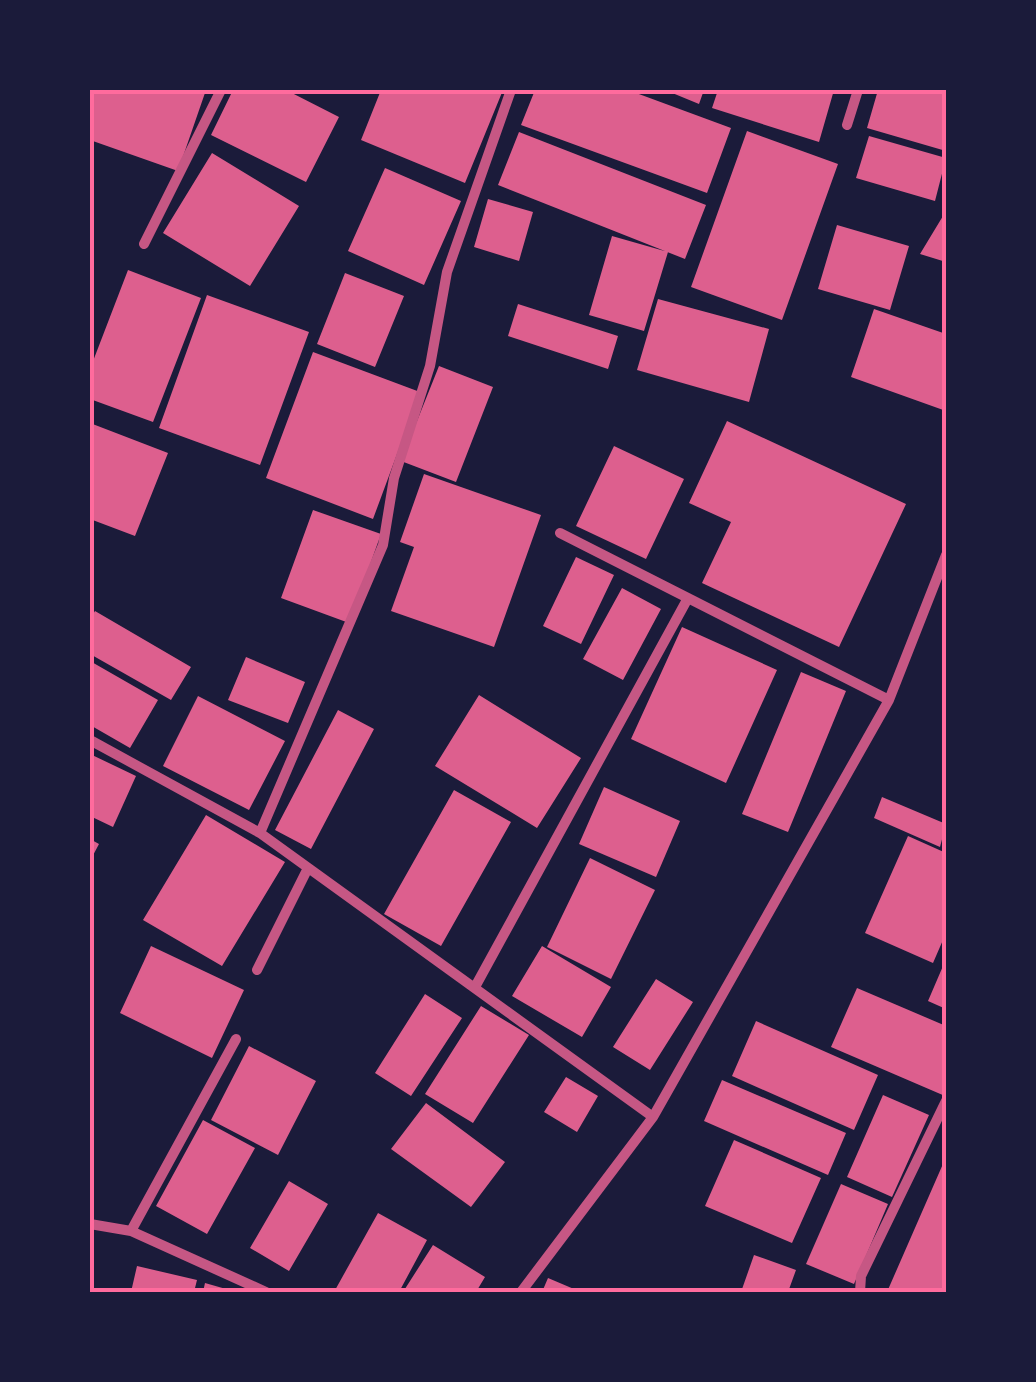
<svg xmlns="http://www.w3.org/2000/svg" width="1036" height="1382" font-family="Helvetica,sans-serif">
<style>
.building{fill:#dd5f8e}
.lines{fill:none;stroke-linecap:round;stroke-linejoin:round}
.minor{stroke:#c65784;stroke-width:10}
.neatline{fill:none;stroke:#ff6b9d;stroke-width:4}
</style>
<rect width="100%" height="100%" fill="#1b1b3a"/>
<path class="building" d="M 90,90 L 206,90 L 178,171 L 90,140 Z
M 233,90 L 286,90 L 339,117 L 306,182 L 211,135 Z
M 381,90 L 503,90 L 465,183 L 361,140 Z
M 535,90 L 628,90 L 731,128 L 707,193 L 521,125 Z
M 665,90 L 704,90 L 699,104 Z
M 718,90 L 834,90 L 819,142 L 712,108 Z
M 878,90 L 946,90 L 946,151 L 867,128 Z
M 747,131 L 838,164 L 782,320 L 691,287 Z
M 519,132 L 706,205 L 685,259 L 498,185 Z
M 869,136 L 946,158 L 935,201 L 856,178 Z
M 212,153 L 299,206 L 250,286 L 163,233 Z
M 385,168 L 461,201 L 424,285 L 348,251 Z
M 488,199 L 533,212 L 519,261 L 474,247 Z
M 946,211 L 946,262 L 920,254 Z
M 837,225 L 909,246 L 890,310 L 818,289 Z
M 612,236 L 668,252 L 644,331 L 589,315 Z
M 128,270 L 201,298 L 153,422 L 90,399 L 90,369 Z
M 345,273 L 404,296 L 375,367 L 317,344 Z
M 207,295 L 309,332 L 260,465 L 159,428 Z
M 658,299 L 769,329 L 749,402 L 637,370 Z
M 518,304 L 618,336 L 608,369 L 508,336 Z
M 874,309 L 946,334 L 946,411 L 851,377 Z
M 313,352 L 420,392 L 373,519 L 266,478 Z
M 439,366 L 493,387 L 456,482 L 401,461 Z
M 727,421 L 906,504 L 839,647 L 702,583 L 731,522 L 689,503 Z
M 90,423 L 168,453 L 135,536 L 90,519 Z
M 614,446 L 684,479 L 646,559 L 576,526 Z
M 424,474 L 541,515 L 494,647 L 391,611 L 414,547 L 400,542 Z
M 313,510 L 381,534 L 349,623 L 281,598 Z
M 576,557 L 614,575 L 581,644 L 543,626 Z
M 622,588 L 661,609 L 623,680 L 583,659 Z
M 95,611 L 191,667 L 171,700 L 90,654 L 90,619 Z
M 682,627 L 777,670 L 726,783 L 631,739 Z
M 246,657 L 305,682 L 288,723 L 228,700 Z
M 90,661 L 158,700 L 130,748 L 90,725 Z
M 801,672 L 846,691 L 788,832 L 742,814 Z
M 479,695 L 581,758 L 537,828 L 435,766 Z
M 198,696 L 285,741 L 249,810 L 163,766 Z
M 338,710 L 374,729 L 311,849 L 275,830 Z
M 90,754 L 136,776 L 113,827 L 90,816 Z
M 604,787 L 680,821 L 656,877 L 579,844 Z
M 454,790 L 511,822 L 441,946 L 384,914 Z
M 882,797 L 946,824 L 940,847 L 874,818 Z
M 206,815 L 285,862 L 222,966 L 143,920 Z
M 908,836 L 946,853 L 946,933 L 933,963 L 865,933 Z
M 90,839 L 99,844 L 90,861 Z
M 590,858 L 655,890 L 611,979 L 547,947 Z
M 151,946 L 244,990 L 212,1058 L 120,1013 Z
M 542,946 L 611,987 L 582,1037 L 512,996 Z
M 946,959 L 946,1009 L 928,1001 Z
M 656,979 L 693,1002 L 650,1070 L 613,1047 Z
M 857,988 L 946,1026 L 945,1096 L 831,1047 Z
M 425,994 L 462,1018 L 411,1096 L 375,1073 Z
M 481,1006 L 529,1035 L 473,1123 L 425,1094 Z
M 756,1021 L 878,1075 L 854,1130 L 732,1076 Z
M 249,1046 L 316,1081 L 278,1155 L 211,1120 Z
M 566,1077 L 598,1096 L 577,1132 L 544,1112 Z
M 722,1080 L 846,1133 L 828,1175 L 704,1121 Z
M 883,1095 L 929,1115 L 892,1197 L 847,1177 Z
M 426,1103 L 505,1162 L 471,1207 L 391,1149 Z
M 203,1120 L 255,1148 L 207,1234 L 156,1206 Z
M 734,1140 L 821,1178 L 792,1243 L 705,1206 Z
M 946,1157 L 946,1286 L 943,1292 L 887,1292 Z
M 289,1181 L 328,1204 L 289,1271 L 250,1248 Z
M 841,1184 L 888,1204 L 854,1284 L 806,1264 Z
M 378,1213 L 427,1240 L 399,1292 L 334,1292 Z
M 433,1245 L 485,1277 L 476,1292 L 403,1292 Z
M 754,1255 L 796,1270 L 788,1292 L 741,1292 Z
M 137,1266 L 197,1280 L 194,1292 L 131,1292 Z
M 548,1278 L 581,1292 L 542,1292 Z
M 205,1283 L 233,1291 L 233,1292 L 203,1292 Z"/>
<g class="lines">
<path class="minor" d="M 847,125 L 858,90
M 144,244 L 221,90
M 560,533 L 889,700
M 90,740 L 260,833 L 653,1117
M 260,833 L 383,545 L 394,478 L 430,366 L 447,272 L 511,90
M 257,970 L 308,868
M 475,987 L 688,598
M 90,1224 L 131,1231 L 266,1292
M 131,1231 L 236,1039
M 521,1292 L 653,1117 L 889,700 L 946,555
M 860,1292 L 861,1276 L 946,1101"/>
</g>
<rect width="1036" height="1382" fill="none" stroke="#1b1b3a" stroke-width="185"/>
<rect x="92" y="92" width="852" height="1198" class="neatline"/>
</svg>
